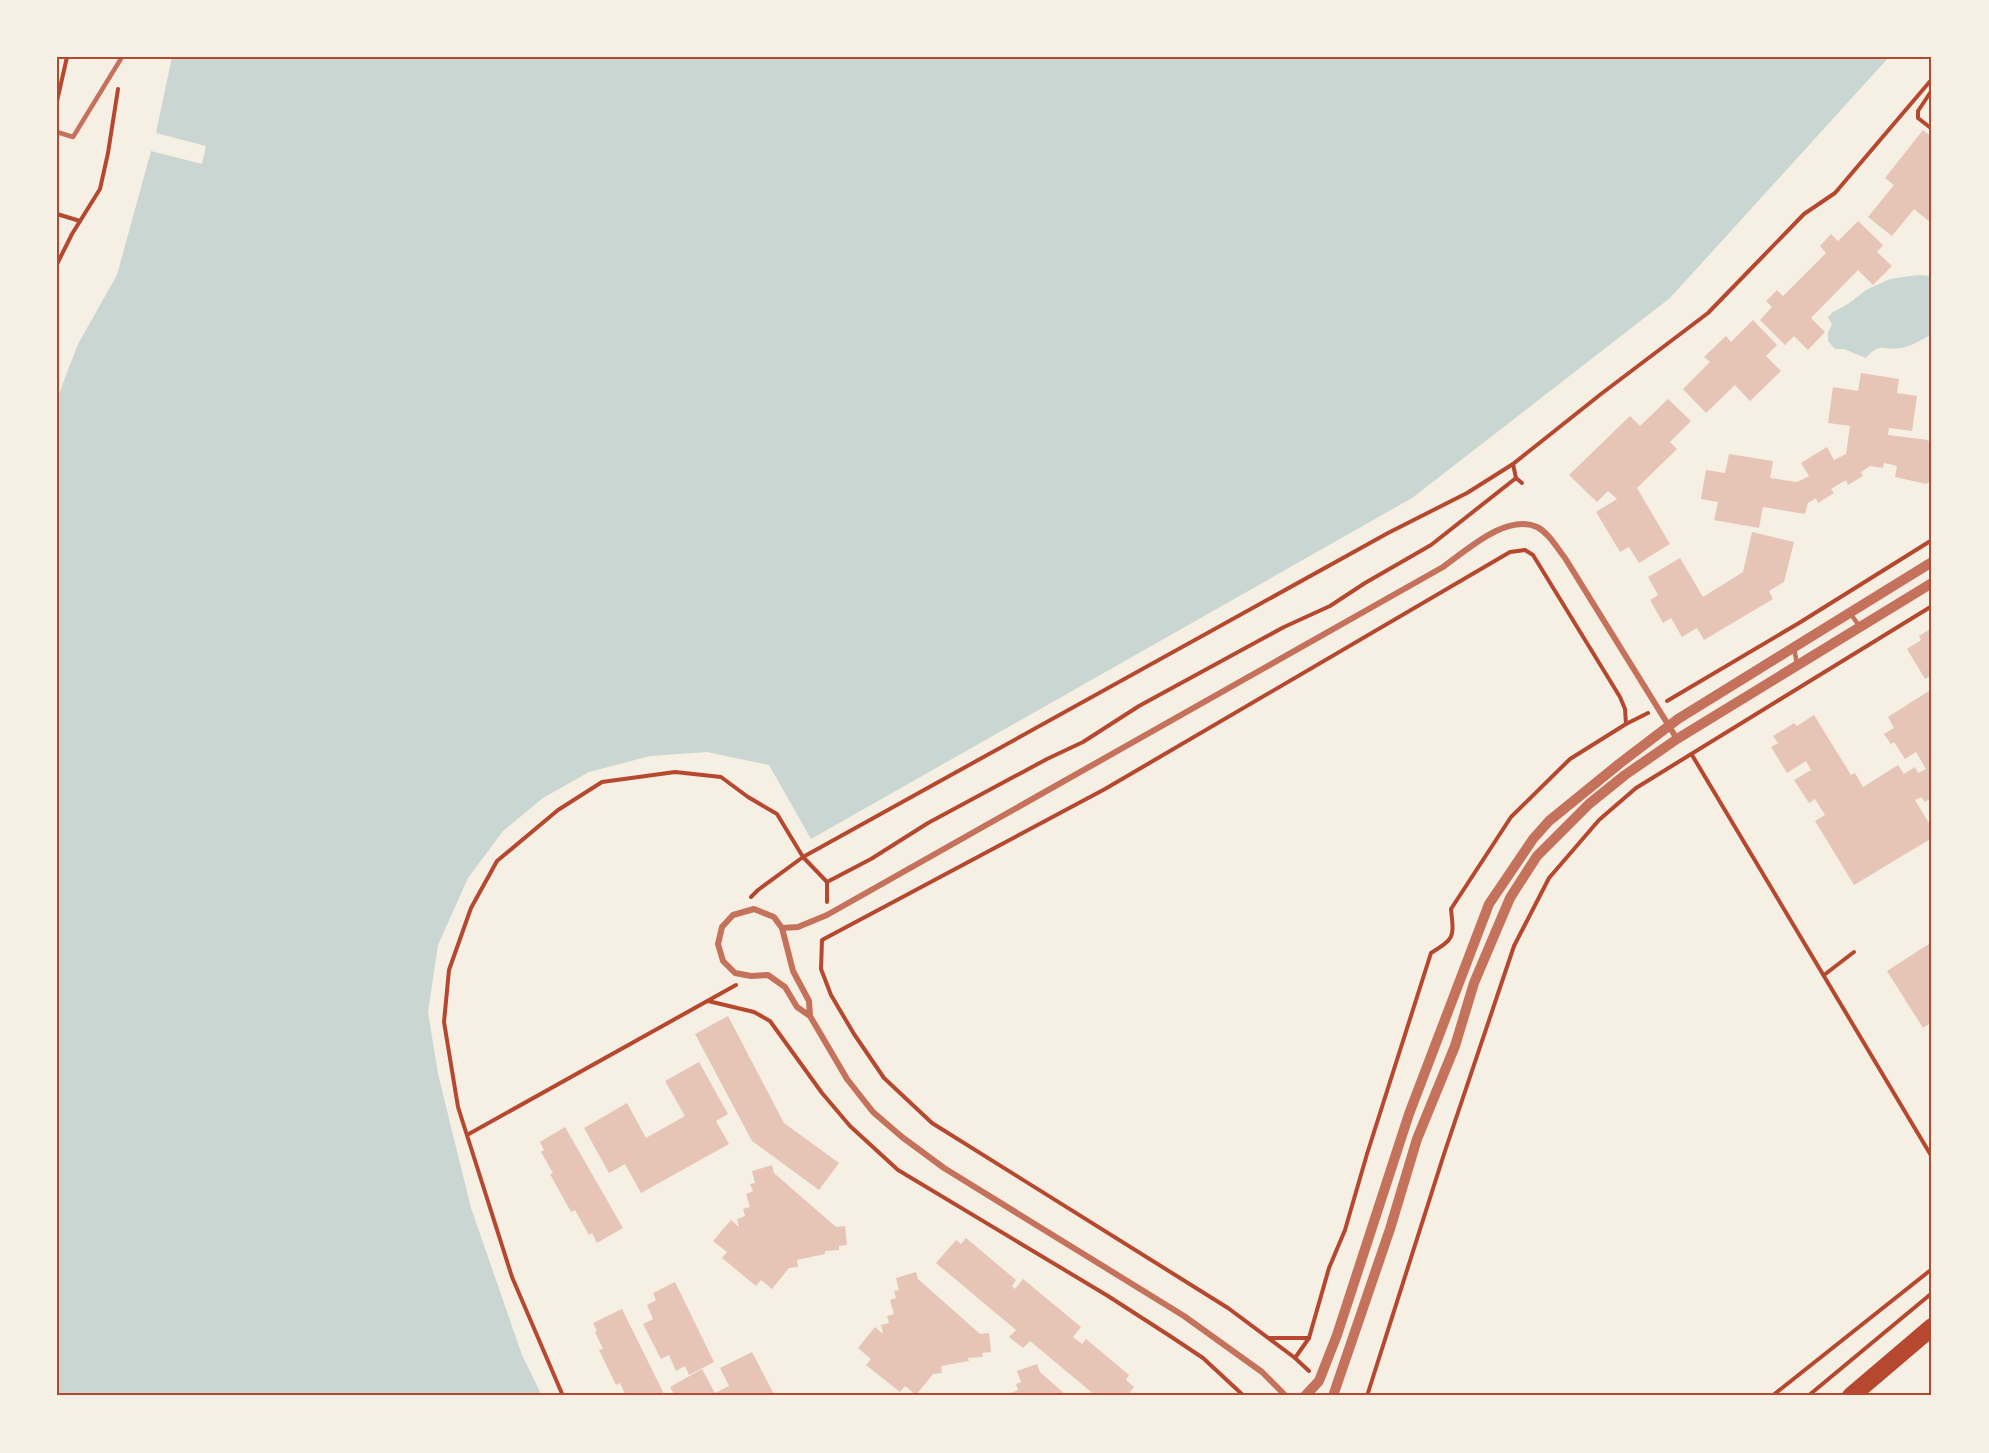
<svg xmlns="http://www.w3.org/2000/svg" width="1989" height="1453" font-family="Jost,sans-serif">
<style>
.water{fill:#c9d6d2}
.building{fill:#e6c5b7}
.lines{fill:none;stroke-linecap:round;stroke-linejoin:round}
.path{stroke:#b5482f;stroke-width:4}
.service{stroke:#c5725c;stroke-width:4.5}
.minor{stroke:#c5725c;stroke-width:6}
.tertiary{stroke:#c5725c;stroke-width:10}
.motorway{stroke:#b5482f;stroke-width:18}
.neatline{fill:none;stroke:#b5482f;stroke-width:2}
</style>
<rect width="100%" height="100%" fill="#f6efe4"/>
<!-- water -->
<g class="water">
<path d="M 172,57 L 1889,57 L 1670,298 L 1412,498 L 811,839 L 769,765 L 707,752 L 650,756 L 589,772 L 543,798 L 503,831 L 468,878 L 438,945 L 428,1012 L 438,1074 L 471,1208 L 522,1355 L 542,1396 L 57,1396 L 57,399 L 78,344 L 117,275 L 151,151 L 202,164 L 206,146 L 156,133 Z"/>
<path d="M 1918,275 L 1932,276 L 1932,334 C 1923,339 1912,346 1901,348 C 1884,351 1880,341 1866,358 L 1844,349 L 1835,349 L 1828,341 L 1828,333 L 1832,324 L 1828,317 L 1833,312 L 1848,304 L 1866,290 L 1890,279 Z"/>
</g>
<!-- building -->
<g class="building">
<path d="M 1923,130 L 1932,137 L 1932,219 L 1930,222 L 1914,209 L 1892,236 L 1868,217 L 1894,185 L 1885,178 Z"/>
<path d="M 1858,221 L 1883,245 L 1877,252 L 1892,266 L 1873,285 L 1858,270 L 1811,318 L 1825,332 L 1808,350 L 1794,336 L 1785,345 L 1760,320 L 1772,307 L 1766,301 L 1777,290 L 1783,296 L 1826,253 L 1820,246 L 1831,234 L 1838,241 Z"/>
<path d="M 1753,320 L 1777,345 L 1766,356 L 1781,371 L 1750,401 L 1735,385 L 1706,413 L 1683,389 L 1710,362 L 1704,357 L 1726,336 L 1731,342 Z"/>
<path d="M 1861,373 L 1899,379 L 1897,393 L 1917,396 L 1912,431 L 1889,428 L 1888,435 L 1928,440 L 1932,447 L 1932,480 L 1926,484 L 1895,477 L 1897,466 L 1884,463 L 1883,468 L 1870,466 L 1861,472 L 1863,476 L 1848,485 L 1846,480 L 1831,489 L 1834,493 L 1818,503 L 1816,498 L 1808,503 L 1805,514 L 1763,507 L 1759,528 L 1714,520 L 1718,502 L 1701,499 L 1706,470 L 1725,473 L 1729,454 L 1773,461 L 1770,478 L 1797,482 L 1809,476 L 1801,463 L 1827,447 L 1834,460 L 1846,454 L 1850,426 L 1828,423 L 1833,387 L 1858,391 Z"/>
<path d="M 1668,399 L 1691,421 L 1670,442 L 1677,449 L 1637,488 L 1670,544 L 1639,563 L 1629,547 L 1620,552 L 1596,512 L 1617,499 L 1608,491 L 1597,502 L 1569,475 L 1630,416 L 1640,426 Z"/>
<path d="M 1752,532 L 1794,542 L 1784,582 L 1769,591 L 1773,599 L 1704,640 L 1697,628 L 1682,637 L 1671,618 L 1663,623 L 1650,600 L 1658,595 L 1648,577 L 1680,558 L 1703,597 L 1743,572 Z"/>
<path d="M 1932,628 L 1932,675 L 1925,679 L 1907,649 L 1921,640 L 1919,636 Z"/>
<path d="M 1932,689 L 1932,797 L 1925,802 L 1921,797 L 1915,800 L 1932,828 L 1932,838 L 1854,885 L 1815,821 L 1825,815 L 1815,799 L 1809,803 L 1794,780 L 1811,770 L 1806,761 L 1787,773 L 1771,747 L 1778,743 L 1773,736 L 1794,723 L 1797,726 L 1814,715 L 1851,775 L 1855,773 L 1863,787 L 1898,765 L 1904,774 L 1915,767 L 1918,773 L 1926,769 L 1916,752 L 1905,759 L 1894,742 L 1891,744 L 1884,734 L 1894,728 L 1888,717 Z"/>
<path d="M 1932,942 L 1932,1022 L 1923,1028 L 1887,971 Z"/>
<path d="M 728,1016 L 784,1123 L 839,1163 L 819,1190 L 752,1141 L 695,1034 Z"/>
<path d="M 699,1062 L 728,1114 L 716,1121 L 729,1144 L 641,1193 L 625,1164 L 609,1173 L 584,1128 L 627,1103 L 646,1138 L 685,1116 L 665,1081 Z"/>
<path d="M 565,1127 L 623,1228 L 597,1243 L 592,1233 L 589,1235 L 575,1210 L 571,1212 L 550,1174 L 553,1173 L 541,1152 L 544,1150 L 540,1142 Z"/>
<path d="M 772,1165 L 774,1173 L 836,1227 L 845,1226 L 847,1245 L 839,1246 L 839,1250 L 825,1251 L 825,1254 L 797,1260 L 798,1267 L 789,1268 L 772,1289 L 761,1280 L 756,1286 L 722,1258 L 727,1252 L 713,1241 L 731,1220 L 739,1227 L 737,1219 L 745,1216 L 743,1209 L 750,1207 L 746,1194 L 753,1191 L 750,1184 L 755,1183 L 752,1171 Z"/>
<path d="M 966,1238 L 1016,1280 L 1012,1286 L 1015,1289 L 1023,1279 L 1081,1327 L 1073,1337 L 1082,1344 L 1086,1339 L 1129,1375 L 1126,1380 L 1134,1387 L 1127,1396 L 1096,1396 L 1030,1341 L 1023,1348 L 1009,1337 L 1016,1330 L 936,1263 L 956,1240 L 961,1244 Z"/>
<path d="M 916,1272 L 918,1279 L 980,1334 L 989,1333 L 991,1352 L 982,1353 L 983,1357 L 968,1358 L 969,1361 L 941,1366 L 942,1373 L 933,1374 L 916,1395 L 905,1386 L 900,1392 L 866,1365 L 871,1359 L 858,1348 L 875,1327 L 883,1334 L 881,1325 L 889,1323 L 887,1316 L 894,1314 L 890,1300 L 896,1298 L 894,1291 L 899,1290 L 896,1278 Z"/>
<path d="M 675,1282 L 714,1362 L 689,1375 L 685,1366 L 676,1371 L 669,1355 L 661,1359 L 643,1324 L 653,1319 L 647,1305 L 656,1300 L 653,1293 Z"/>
<path d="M 622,1309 L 665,1396 L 626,1396 L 620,1383 L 616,1385 L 599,1350 L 603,1349 L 595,1332 L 597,1331 L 593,1323 Z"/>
<path d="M 752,1352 L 775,1396 L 675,1396 L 670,1387 L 702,1369 L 715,1393 L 729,1386 L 720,1368 Z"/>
<path d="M 1037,1364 L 1040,1372 L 1067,1396 L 1012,1396 L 1011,1393 L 1018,1390 L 1016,1384 L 1021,1382 L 1017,1371 Z"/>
</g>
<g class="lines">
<!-- path -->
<g class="path">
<path d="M 1932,90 L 1918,111 L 1918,118 L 1932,129"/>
<path d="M 57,101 L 67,57"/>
<path d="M 57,214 L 80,221"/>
<path d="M 57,264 L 72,234 L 100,189 L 108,153 L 118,89"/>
<path d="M 1513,464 L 1516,478 L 1522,483"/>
<path d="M 1667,701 L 1799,623 L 1932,540"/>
<path d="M 1692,755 L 1932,1157"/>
<path d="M 827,882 L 827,902"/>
<path d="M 751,897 L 758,890 L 803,857 L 827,882 L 871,859 L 928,823 L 1047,759 L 1083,742 L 1139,706 L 1284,627 L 1330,606 L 1365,583 L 1431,545 L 1516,478"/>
<path d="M 1824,975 L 1854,952"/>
<path d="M 708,1001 L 754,1012 L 770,1021 L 822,1093 L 850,1126 L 898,1170 L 1108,1296 L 1170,1336 L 1203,1358 L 1244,1396"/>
<path d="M 467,1135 L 736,985"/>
<path d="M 1270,1338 L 1309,1338"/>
<path d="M 1295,1358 L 1309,1338 L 1329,1268 L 1345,1230 L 1367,1154 L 1431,953 C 1455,938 1454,938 1451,909 L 1511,817 L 1570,759 L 1626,724 L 1648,713"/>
<path d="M 1309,1371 L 1295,1358 L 1228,1308 L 932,1123 L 884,1078 L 854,1034 L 831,995 L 821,969 L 822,940 L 1105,789 L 1510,552 L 1525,550 L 1533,555 L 1620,697 L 1625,709 L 1626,724"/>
<path d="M 563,1396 L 512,1277 L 458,1107 L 444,1022 L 449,970 L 471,908 L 497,861 L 558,810 L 602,782 L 675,772 L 721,777 L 748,797 L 777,814 L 803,857 L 1388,533 L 1467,493 L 1513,464 L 1601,394 L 1708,313 L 1804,214 L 1835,193 L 1932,79"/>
<path d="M 1367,1396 L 1444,1154 L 1514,946 L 1549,878 L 1599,820 L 1636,788 L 1932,606"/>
<path d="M 1772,1396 L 1932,1269"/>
<path d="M 1808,1396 L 1932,1293"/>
</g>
<!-- service -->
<g class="service">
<path d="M 57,132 L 73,137 L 122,57"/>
<path d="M 1850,613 L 1860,627"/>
<path d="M 1794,647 L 1797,665"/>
</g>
<!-- minor -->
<g class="minor">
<path d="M 782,928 L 798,927 L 827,915 L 1443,567 C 1466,551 1506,513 1537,527 C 1549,533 1557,548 1565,558 L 1677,739"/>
<path d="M 810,1016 L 797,1007 L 785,987 L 768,975 L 751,976 L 735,973 L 723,961 L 718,944 L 722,927 L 733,915 L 754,909 L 774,917 L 782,928 L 793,971 L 809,1001 L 810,1016 L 847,1079 L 873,1112 L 902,1137 L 944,1168 L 1184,1316 L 1262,1372 L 1286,1396"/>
</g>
<!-- tertiary -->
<g class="tertiary">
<path d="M 1305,1396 L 1319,1381 L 1337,1335 L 1409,1114 L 1489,904 L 1533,839 L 1549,821 L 1619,764 L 1678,719 L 1932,562"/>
<path d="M 1333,1396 L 1390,1229 L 1417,1139 L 1455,1046 L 1474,983 L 1510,898 L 1537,856 L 1589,804 L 1625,775 L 1677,739 L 1932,583"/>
</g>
<!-- motorway -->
<path class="motorway" d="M 1851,1396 L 1932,1327"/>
</g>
<!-- border -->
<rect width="1989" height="1453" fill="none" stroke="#f6efe4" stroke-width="117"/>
<rect x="58" y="58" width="1872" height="1336" class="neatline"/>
</svg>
